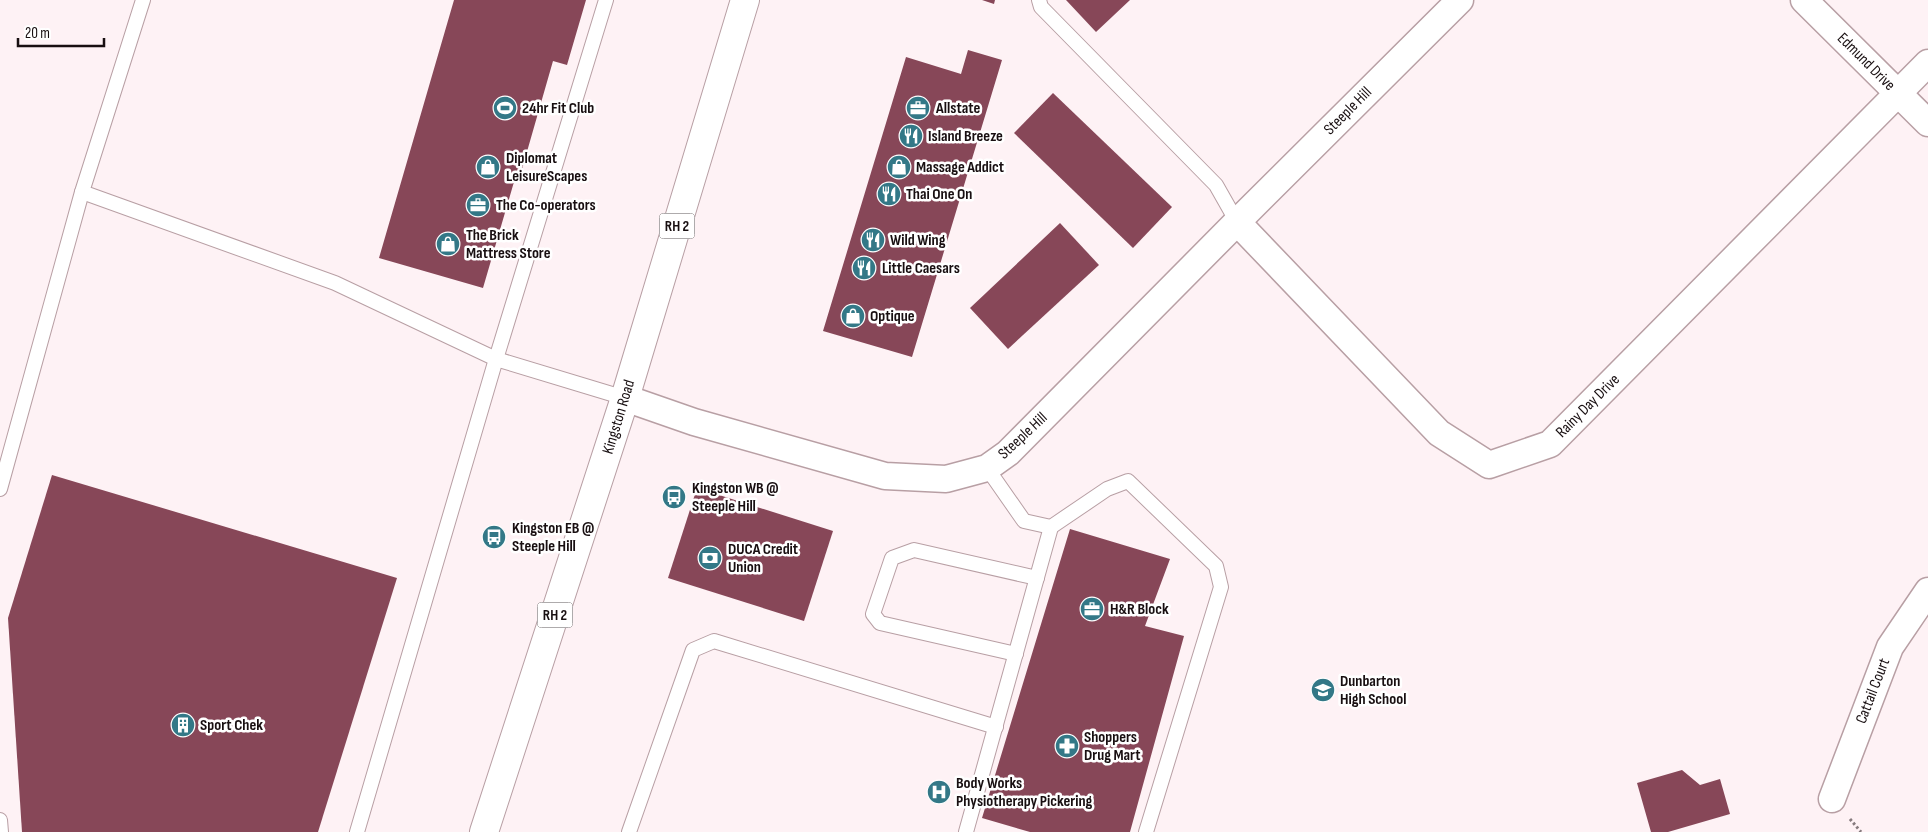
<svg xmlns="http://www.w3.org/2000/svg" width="1928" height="832" font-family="'Sofia Sans Condensed',sans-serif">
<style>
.building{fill:#874758}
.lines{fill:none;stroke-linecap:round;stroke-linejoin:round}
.lane-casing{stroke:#b89fa4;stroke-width:16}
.street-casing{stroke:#b89fa4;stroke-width:29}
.primary-casing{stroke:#b89fa4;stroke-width:30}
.path{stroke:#867b7e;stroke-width:3;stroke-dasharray:2.5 2.5;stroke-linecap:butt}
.lane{stroke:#fff;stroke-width:14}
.street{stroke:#fff;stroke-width:26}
.primary{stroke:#fff;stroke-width:28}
.labels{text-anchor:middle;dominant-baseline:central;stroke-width:5;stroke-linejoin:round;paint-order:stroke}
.shield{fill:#fff;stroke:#5d5758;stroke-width:1}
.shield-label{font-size:15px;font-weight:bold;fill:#180f11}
.street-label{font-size:16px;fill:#180f11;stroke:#fff}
.poi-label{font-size:16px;font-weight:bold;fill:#180f11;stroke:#fff;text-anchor:start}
</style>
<rect width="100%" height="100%" fill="#fef2f5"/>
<!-- building -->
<g class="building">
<path d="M 454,0 L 586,0 L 567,65 L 553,61 L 520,176 L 516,175 L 483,288 L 379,258 Z"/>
<path d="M 982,0 L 995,0 L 994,4 Z"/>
<path d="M 1066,0 L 1130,0 L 1096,32 Z"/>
<path d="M 968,50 L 1002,60 L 912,357 L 823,331 L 906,57 L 961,74 Z"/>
<path d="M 1053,93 L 1172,207 L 1133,248 L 1014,133 Z"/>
<path d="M 1060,223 L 1099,265 L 1008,349 L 970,308 Z"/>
<path d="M 52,475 L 397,578 L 318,832 L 22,832 L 8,618 Z"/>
<path d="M 697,488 L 833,531 L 804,621 L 668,578 Z"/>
<path d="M 1070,529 L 1170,559 L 1145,626 L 1184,636 L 1130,832 L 1030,832 L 982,818 Z"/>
<path d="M 1682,770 L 1700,785 L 1720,779 L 1730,814 L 1668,832 L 1651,832 L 1637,783 Z"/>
</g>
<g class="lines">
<!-- lane casing -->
<g class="lane-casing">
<g id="lane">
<path d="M 143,0 L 82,192 L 335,283 L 496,359 L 625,398"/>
<path d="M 1039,0 L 1041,7 L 1216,185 L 1237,222"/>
<path d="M 987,468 L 1024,521 L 1051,527 L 1107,489 L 1128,481 L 1216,566 L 1221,587 L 1146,832"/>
<path d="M 0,489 L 82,192"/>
<path d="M 1016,654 L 880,623 L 873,614 L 892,558 L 914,550 L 1037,578"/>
<path d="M 0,820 L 1,832"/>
<path d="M 357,832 L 496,359 L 606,0"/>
<path d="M 629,832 L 693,650 L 714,641 L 996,727"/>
<path d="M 966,832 L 1051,527"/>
</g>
</g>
<!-- street casing -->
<g class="street-casing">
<g id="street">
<path d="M 1804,0 L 1928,123"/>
<path d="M 1237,222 L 1439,433 L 1489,465 L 1550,444 L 1928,63"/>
<path d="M 625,398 L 694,422 L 885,476 L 946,479 L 987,468 L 1008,453 L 1237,222 L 1460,0"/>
<path d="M 1832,799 L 1890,647 L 1928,591"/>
</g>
</g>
<!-- primary casing -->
<g class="primary-casing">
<path id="primary" d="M 484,832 L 625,398 L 745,0"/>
</g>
<!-- path -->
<path class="path" d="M 1850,819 L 1861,832"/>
<!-- lane -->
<use href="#lane" class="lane"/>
<!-- street -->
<use href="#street" class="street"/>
<!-- primary -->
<use href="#primary" class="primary"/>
</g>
<!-- icons -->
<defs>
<g id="stadium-disc" transform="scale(1.25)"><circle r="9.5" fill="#337887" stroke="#fff"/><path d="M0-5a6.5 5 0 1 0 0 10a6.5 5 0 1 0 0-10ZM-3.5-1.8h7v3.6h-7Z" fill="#fff"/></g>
<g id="office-disc" transform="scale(1.25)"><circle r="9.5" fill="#337887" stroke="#fff"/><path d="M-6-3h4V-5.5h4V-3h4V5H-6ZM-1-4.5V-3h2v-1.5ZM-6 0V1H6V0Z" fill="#fff"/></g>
<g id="restaurant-disc" transform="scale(1.25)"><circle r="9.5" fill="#337887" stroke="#fff"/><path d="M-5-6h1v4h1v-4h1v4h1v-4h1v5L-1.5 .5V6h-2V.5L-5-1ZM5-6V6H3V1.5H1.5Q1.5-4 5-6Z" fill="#fff"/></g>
<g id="shop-disc" transform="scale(1.25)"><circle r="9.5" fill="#337887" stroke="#fff"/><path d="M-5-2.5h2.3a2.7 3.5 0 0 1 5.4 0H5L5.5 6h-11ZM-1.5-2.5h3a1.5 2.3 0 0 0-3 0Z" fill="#fff"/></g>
<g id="bus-disc" transform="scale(1.25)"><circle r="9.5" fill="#337887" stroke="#fff"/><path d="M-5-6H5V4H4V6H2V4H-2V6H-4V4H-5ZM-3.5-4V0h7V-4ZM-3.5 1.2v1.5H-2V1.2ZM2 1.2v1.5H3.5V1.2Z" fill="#fff"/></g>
<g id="bank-disc" transform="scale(1.25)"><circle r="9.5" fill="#337887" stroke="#fff"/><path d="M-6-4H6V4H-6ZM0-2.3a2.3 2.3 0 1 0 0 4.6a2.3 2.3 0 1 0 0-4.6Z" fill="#fff"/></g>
<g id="school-disc" transform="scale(1.25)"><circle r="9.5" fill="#337887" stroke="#fff"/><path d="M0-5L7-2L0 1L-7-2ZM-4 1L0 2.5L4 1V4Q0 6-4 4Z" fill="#fff"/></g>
<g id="building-disc" transform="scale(1.25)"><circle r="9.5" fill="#337887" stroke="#fff"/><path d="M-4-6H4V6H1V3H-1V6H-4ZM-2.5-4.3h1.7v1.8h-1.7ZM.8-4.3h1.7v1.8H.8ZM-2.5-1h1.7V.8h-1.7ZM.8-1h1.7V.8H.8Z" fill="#fff"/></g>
<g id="pharmacy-disc" transform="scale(1.25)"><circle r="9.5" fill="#337887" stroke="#fff"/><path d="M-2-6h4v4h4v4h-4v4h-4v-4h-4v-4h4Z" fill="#fff"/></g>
<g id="hospital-disc" transform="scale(1.25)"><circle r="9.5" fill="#337887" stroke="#fff"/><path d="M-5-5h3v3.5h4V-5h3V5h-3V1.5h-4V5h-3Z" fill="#fff"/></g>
</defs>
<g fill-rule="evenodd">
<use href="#stadium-disc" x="505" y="108"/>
<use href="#office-disc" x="918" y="108"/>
<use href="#restaurant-disc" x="911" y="136"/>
<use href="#shop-disc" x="488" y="167"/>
<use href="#shop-disc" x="899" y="167"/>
<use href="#restaurant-disc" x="889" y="194"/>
<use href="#office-disc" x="478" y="205"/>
<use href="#restaurant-disc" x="873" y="240"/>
<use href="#shop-disc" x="448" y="244"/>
<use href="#restaurant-disc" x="864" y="268"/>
<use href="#shop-disc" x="853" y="316"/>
<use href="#bus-disc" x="674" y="497"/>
<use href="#bus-disc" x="494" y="537"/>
<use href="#bank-disc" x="710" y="558"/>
<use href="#office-disc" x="1092" y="609"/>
<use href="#school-disc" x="1323" y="690"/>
<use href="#building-disc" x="183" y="725"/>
<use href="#pharmacy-disc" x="1067" y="746"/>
<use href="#hospital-disc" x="939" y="792"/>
</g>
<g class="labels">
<!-- shield labels -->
<g class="shield">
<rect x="659.5" y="213.5" width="35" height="25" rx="4"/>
<rect x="537.5" y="602.5" width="35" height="25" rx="4"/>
</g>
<g class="shield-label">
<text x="677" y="226">RH 2</text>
<text x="555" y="615">RH 2</text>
</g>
<!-- street labels -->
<g class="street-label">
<text transform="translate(1866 62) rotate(45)">Edmund Drive</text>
<text transform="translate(1348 111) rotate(-45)">Steeple Hill</text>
<text transform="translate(1588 406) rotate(-45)">Rainy Day Drive</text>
<text transform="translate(619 417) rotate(-73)">Kingston Road</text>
<text transform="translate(1023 436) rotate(-43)">Steeple Hill</text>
<text transform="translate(1873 691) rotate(-69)">Cattail Court</text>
</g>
<!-- poi labels -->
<g class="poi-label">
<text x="522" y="108">24hr Fit Club</text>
<text x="936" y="108">Allstate</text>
<text x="928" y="136">Island Breeze</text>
<text x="506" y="158">Diplomat<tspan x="506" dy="18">LeisureScapes</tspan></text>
<text x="916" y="167">Massage Addict</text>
<text x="906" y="194">Thai One On</text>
<text x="496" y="205">The Co-operators</text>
<text x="466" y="235">The Brick<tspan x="466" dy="18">Mattress Store</tspan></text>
<text x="890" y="240">Wild Wing</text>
<text x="882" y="268">Little Caesars</text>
<text x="870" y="316">Optique</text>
<text x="692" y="488">Kingston WB @<tspan x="692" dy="18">Steeple Hill</tspan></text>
<text x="512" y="528">Kingston EB @<tspan x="512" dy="18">Steeple Hill</tspan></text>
<text x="728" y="549">DUCA Credit<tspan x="728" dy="18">Union</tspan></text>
<text x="1110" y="609">H&amp;R Block</text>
<text x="1340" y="681">Dunbarton<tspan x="1340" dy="18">High School</tspan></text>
<text x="200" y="725">Sport Chek</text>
<text x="1084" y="737">Shoppers<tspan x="1084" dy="18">Drug Mart</tspan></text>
<text x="956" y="783">Body Works<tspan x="956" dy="18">Physiotherapy Pickering</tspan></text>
</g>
</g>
<!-- scale -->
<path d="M18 38v8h86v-8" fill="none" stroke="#180f11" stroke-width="2.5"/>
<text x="25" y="38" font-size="15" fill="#180f11" stroke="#ffffff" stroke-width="4" paint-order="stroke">20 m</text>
</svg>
